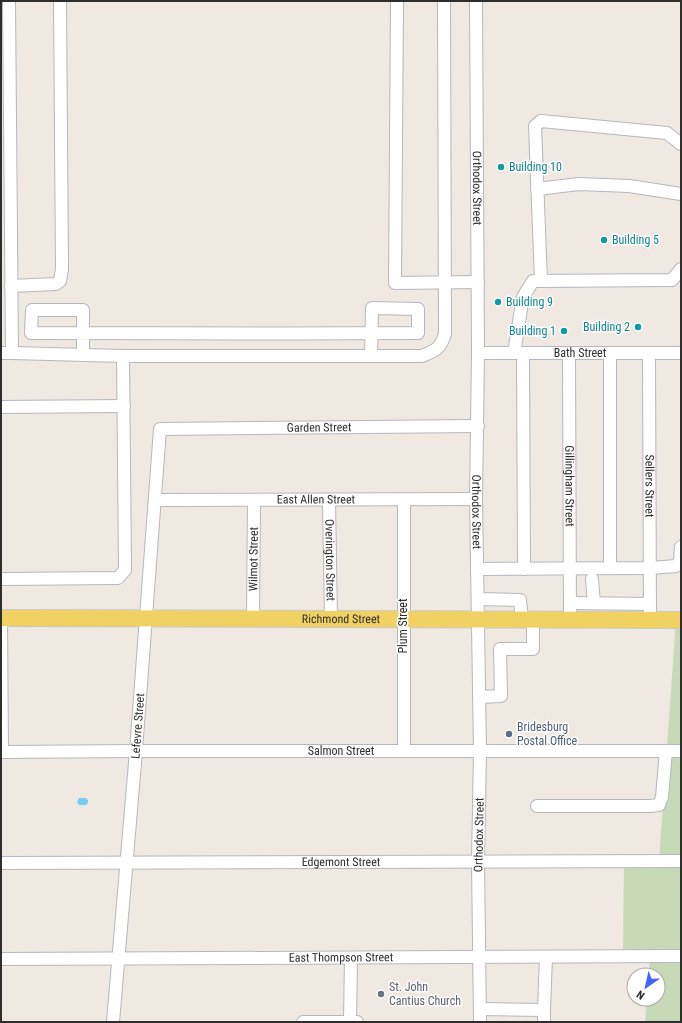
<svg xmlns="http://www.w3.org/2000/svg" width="682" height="1023" font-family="'Roboto Condensed',sans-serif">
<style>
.cemetery{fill:#c8d9b8}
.water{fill:#75cff0}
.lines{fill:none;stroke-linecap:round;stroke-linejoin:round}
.minor-casing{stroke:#b4b7c1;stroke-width:14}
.major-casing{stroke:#c9c9c9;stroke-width:18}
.minor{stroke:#fff;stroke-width:12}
.major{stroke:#f2d163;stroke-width:16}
.culture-dot{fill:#0f9aa8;stroke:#fff;stroke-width:1.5}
.service-dot{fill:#5c6f8a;stroke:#fff;stroke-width:1.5}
.worship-dot{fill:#6b7280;stroke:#fff;stroke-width:1.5}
.labels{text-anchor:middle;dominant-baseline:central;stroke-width:3;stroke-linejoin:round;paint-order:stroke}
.culture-label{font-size:12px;fill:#0d838f;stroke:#fff;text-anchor:start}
.street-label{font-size:12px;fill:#2e2e2e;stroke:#fff}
.service-label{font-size:12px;fill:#4e5e75;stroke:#fff;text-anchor:start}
.worship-label{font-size:12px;fill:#5b616d;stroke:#fff;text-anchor:start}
</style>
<rect width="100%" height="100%" fill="#efe9e1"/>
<!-- cemetery -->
<path class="cemetery" d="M 676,620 L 681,620 L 681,1022 L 645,1022 L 647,999 L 658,999 L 658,975 L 649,975 L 650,956 L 623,956 L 624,861 L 659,861 Z"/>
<!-- water -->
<path class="water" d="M 79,798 L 86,798 L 88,800 L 88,803 L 86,805 L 79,805 L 77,802 Z"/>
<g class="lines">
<!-- minor casing -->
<g class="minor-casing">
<g id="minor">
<path d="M 397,1 L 395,283 L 478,282"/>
<path id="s1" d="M 476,1 L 478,353 L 476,499 L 480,751 L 478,862 L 480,1022"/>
<path d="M 537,189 L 579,184 L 629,186 L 681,194"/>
<path d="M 541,281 L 535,126 L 541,121 L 667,133 L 681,144"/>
<path d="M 11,286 L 56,284 L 60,281 L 62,269 L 60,1"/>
<path d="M 1,353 L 12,353 L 9,1"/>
<path d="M 12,353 L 123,356 L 422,356 C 435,351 441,348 445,334 L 444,1"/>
<path id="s2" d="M 478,353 L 681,353"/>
<path d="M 514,353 L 523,297 L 533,281 L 672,280 L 681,269"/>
<path d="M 523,353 L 524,569"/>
<path id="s3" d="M 569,353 L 570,620"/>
<path d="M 610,353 L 610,568"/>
<path id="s4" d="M 649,353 L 650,620"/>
<path d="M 83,355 L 83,310 L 32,310 L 31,333 C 160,333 289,334 418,333 L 418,309 L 372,308 L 371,356"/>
<path d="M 1,407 L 124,406"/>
<path id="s5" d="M 156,500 L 476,499"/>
<path d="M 404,500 L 404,751"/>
<path id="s6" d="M 329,501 L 331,619"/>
<path d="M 477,569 L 650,568 L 676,566 L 680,561 L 681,547"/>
<path d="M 1,579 L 118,578 L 125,570 L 123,356"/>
<path d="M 592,579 L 594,603"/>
<path d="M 478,599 L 520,600 L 522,619"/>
<path d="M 570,603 L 650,604"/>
<path d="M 1,618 L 2,752"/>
<path id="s7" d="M 253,618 L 254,501"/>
<path d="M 479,697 L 501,696 L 500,649 L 533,649 L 533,619"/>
<path id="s8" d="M 1,752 L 136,751 L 681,751"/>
<path d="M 537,806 L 650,806 L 659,805 L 662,797 L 666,751"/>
<path id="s9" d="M 1,863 L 681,861"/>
<path id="s10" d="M 1,959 L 681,956"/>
<path d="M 480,1009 L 544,1010 L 544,1022"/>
<path d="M 544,1010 L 546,957"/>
<path d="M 350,1021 L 351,958"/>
<path id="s11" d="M 113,1022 L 136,751 L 160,429 L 478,426"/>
<path d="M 303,1022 L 357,1022"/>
</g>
</g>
<!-- major casing -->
<g class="major-casing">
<g id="major">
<path id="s12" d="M 1,618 L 681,620"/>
</g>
</g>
<!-- minor -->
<use href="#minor" class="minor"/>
<!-- major -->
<use href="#major" class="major"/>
</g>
<!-- markers -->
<g class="culture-dot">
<circle cx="501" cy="167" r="4"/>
<circle cx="604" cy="240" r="4"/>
<circle cx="498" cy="302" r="4"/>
<circle cx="638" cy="327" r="4"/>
<circle cx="564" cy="331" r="4"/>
</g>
<circle class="service-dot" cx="509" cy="734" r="4"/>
<circle class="worship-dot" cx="381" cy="994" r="4"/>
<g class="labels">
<!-- culture labels -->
<g class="culture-label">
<text x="509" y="167">Building 10</text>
<text x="612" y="240">Building 5</text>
<text x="506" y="302">Building 9</text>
<text x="630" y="327" text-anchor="end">Building 2</text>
<text x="556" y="331" text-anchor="end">Building 1</text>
</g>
<!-- street labels -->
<g class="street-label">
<text stroke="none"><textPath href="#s1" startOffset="187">Orthodox Street</textPath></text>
<text stroke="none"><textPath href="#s2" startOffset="102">Bath Street</textPath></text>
<text stroke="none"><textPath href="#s11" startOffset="754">Garden Street</textPath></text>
<text stroke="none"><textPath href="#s3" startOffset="133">Gillingham Street</textPath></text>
<text stroke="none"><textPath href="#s4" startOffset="133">Sellers Street</textPath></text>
<text stroke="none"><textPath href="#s5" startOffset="160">East Allen Street</textPath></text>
<text stroke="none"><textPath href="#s1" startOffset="511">Orthodox Street</textPath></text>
<text stroke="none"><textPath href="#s7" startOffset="59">Wilmot Street</textPath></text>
<text stroke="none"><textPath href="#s6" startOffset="59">Overington Street</textPath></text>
<text stroke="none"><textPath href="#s12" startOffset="340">Richmond Street</textPath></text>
<text transform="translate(403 626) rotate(-90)">Plum Street</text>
<text stroke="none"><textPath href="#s11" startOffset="297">Lefevre Street</textPath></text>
<text stroke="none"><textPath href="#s8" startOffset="340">Salmon Street</textPath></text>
<text transform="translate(479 835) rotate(-89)">Orthodox Street</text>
<text stroke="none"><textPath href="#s9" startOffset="340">Edgemont Street</textPath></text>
<text stroke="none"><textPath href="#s10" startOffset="340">East Thompson Street</textPath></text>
</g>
<!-- service labels -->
<g class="service-label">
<text x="517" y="727">Bridesburg<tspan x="517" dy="14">Postal Office</tspan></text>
</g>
<!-- worship labels -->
<g class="worship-label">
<text x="389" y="987">St. John<tspan x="389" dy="14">Cantius Church</tspan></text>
</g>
</g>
<!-- border -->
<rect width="682" height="1023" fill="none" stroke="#2e2e2e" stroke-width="4"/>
<!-- north arrow -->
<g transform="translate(646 987) rotate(214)"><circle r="19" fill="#ffffff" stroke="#ababab"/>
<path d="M0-3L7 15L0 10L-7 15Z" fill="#4264fb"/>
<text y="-6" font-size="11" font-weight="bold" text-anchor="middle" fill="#2e2e2e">N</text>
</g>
</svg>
